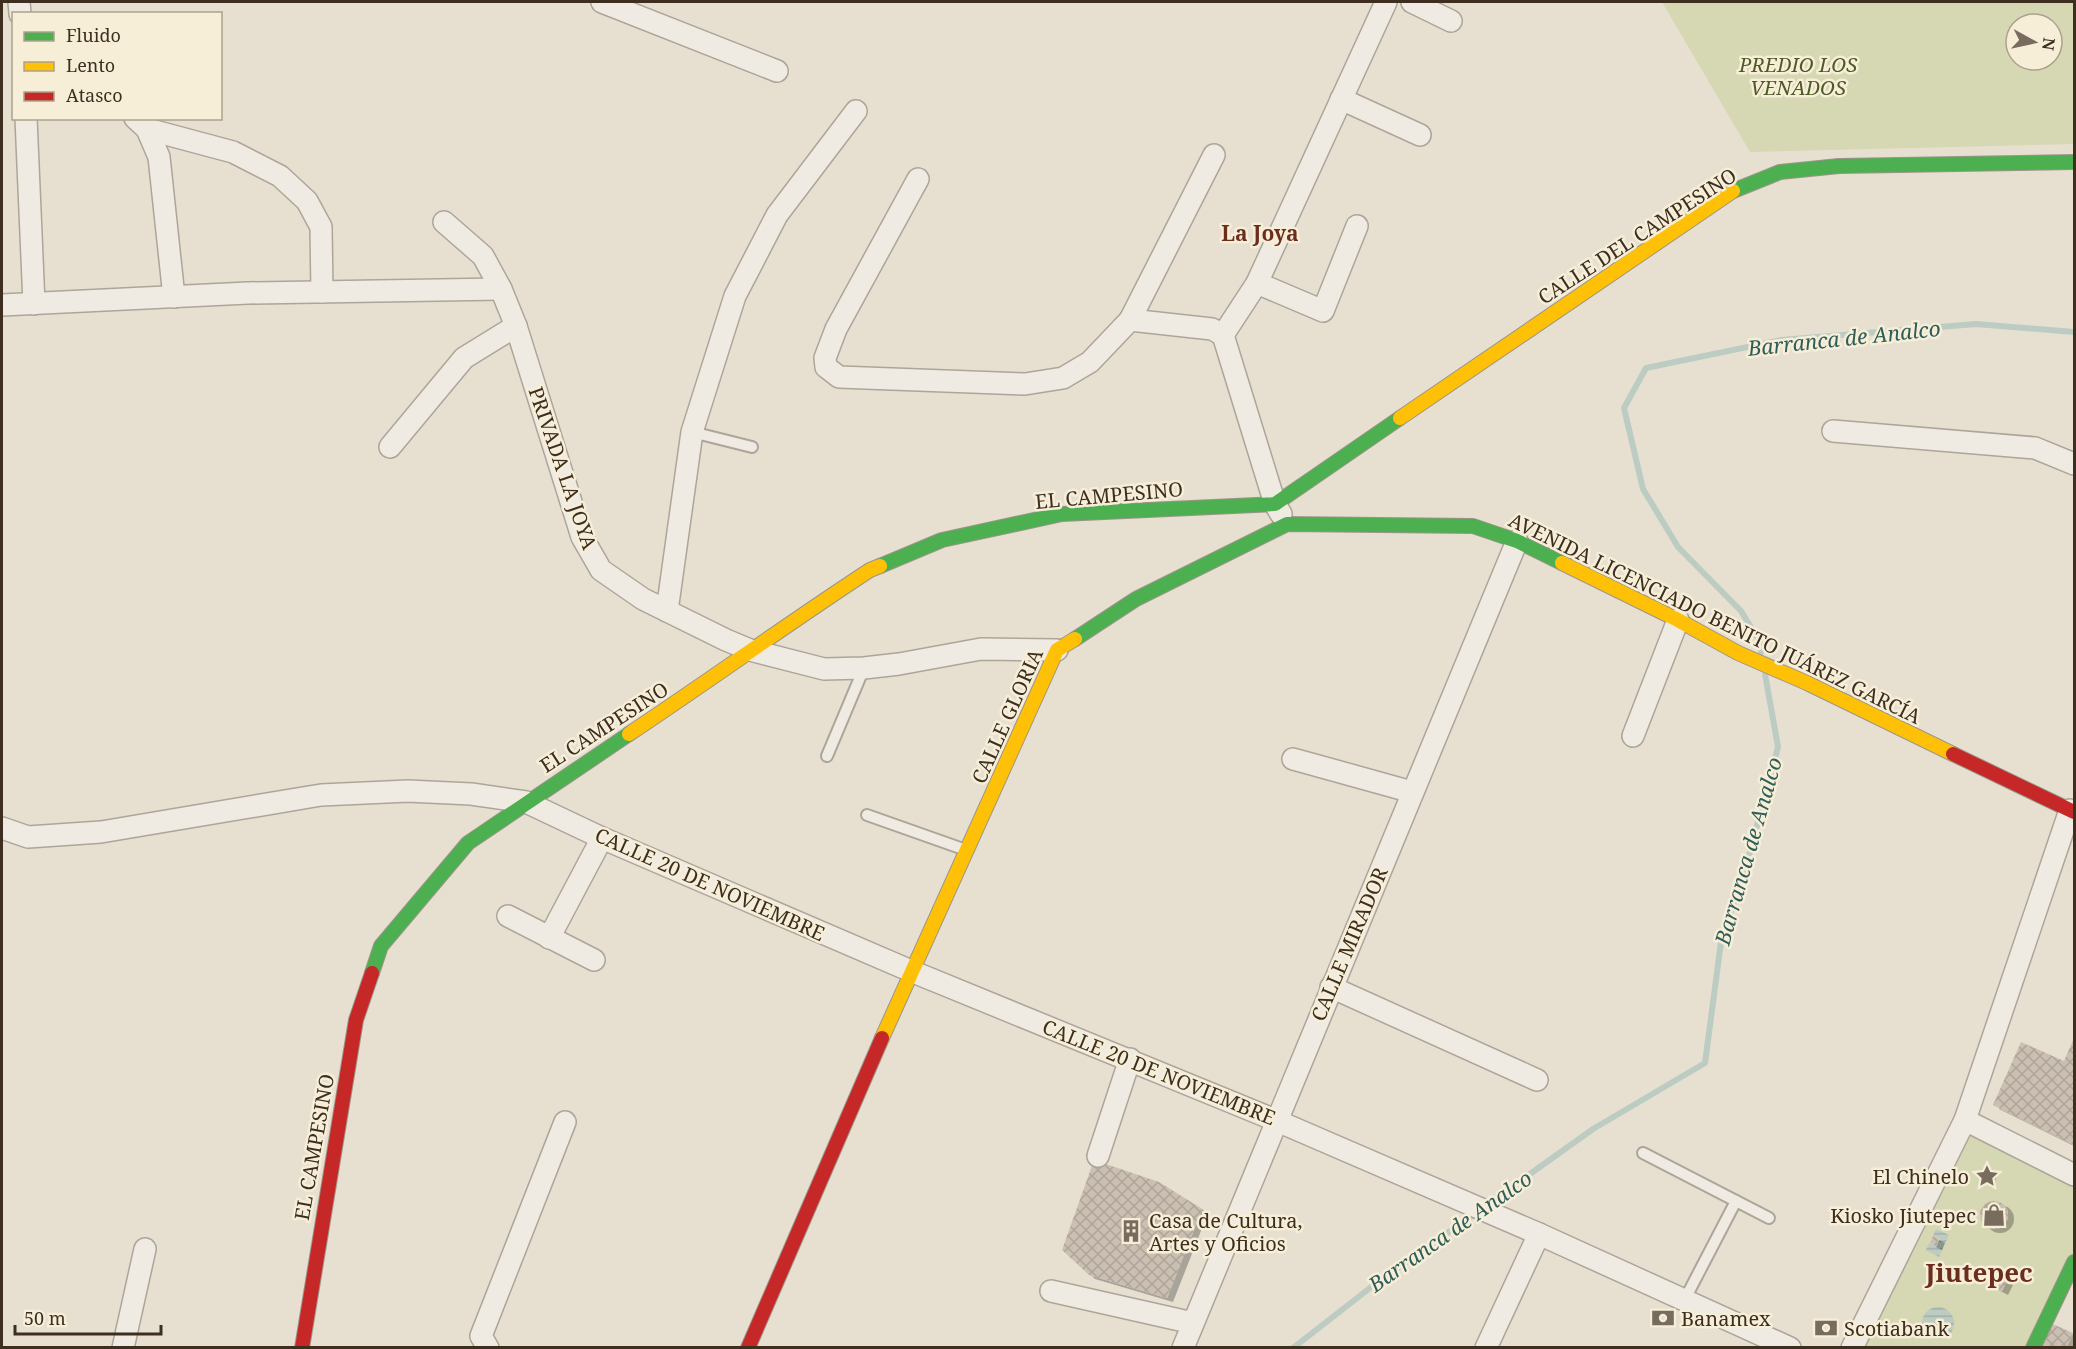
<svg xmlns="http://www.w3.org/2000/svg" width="2076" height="1349" font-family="'Noto Serif',serif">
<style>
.green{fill:#d6d7b3;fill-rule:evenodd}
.water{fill:url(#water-rules)}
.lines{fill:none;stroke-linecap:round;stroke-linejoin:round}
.stream{stroke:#bcccc2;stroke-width:6}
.building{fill:url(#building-cross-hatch);filter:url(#shadow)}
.lane-casing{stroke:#ada599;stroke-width:14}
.street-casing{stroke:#ada599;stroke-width:24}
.fast-casing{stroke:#9c958a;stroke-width:16}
.slow-casing{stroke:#9c958a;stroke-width:16}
.jam-casing{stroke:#9c958a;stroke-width:16}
.lane{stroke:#efebe3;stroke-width:10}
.street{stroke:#efebe3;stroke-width:21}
.fast{stroke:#4caf50;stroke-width:14}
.slow{stroke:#ffc107;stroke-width:14}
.jam{stroke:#c62828;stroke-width:14}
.labels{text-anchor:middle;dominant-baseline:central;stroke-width:5;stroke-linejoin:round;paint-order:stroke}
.park-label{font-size:20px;font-style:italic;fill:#4d5a26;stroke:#f7eed8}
.street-label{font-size:20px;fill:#3d2e20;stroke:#f7eed8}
.poi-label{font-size:20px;fill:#3d2e20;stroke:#f7eed8;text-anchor:start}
.neighbourhood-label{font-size:21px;font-weight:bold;fill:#6b2e1e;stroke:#f7eed8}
.water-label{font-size:21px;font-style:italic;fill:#2f5d5a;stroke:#f7eed8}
.district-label{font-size:26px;font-weight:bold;fill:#6b2e1e;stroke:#f7eed8}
</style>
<defs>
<pattern id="water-rules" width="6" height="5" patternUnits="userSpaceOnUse" patternTransform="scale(1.5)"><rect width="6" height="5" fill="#bcccc2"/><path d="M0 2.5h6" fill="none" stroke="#a2b0a6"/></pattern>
<pattern id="building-cross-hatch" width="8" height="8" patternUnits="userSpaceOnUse" patternTransform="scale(1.5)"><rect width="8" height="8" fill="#cbbfb2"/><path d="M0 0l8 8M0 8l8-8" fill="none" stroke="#afa499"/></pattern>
<filter id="shadow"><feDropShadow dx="6" dy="4" stdDeviation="0" flood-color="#0004"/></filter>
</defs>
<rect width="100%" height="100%" fill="#e7e0d1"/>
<!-- green -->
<g class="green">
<path d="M 1662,2 L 2074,2 L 2074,144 L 1750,152 ZM 2016,24 L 2052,24 L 2052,60 L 2016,60 Z"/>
<path d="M 1969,1128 L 2074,1178 L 2074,1255 L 2030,1347 L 1858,1348 Z"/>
</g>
<!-- water -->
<g class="water">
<path d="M 1936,1229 L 1949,1235 L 1939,1257 L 1926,1250 L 1929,1243 L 1936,1246 L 1940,1239 L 1933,1236 Z"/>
<circle cx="1938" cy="1323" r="16"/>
</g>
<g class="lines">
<!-- stream -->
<g class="stream">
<path d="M 1761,652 L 1760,642 L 1741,611 L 1678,547 L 1643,489 L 1624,408 L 1646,368 L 1781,340 L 1976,324 L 2074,332"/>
<path d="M 1485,1206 L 1593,1129 L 1705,1063 L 1721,942 L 1750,852 L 1778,747 L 1765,674"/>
<path d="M 1293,1348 L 1375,1284 L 1477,1212"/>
</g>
</g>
<!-- building -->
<g class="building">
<path d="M 2074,1038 L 2074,1145 L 1993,1105 L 2021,1042 L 2064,1061 Z"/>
<path d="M 1094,1160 L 1159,1182 L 1202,1209 L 1167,1298 L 1089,1275 L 1062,1250 Z"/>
<path d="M 1985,1172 L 1990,1174 L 1988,1180 L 1982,1178 Z"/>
<circle cx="1994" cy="1215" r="14"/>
<path d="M 1933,1236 L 1939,1239 L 1936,1246 L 1930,1243 Z"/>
<path d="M 1997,1273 L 2008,1279 L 2002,1291 L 1991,1285 Z"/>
<path d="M 2048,1322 L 2073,1333 L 2066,1348 L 2036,1348 Z"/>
</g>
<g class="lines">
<!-- lane casing -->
<g class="lane-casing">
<g id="lane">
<path d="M 692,432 L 752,447"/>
<path d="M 827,756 L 864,668"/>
<path d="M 867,815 L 966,850"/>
<path d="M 1643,1153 L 1769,1218"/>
<path d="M 1685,1299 L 1736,1201"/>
</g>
</g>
<!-- street casing -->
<g class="street-casing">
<g id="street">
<path d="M 19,2 L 20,14"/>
<path d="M 602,2 L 777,71"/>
<path d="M 1412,2 L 1451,21"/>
<path d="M 1341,99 L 1420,135"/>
<path d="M 26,118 L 34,304"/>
<path d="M 135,118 L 147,129 L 159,157 L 174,297"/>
<path d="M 147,129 L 233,152 L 280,176 L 307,201 L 321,227 L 322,292"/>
<path d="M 918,179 L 836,329 L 825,358 L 826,367 L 839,377 L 1025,384 L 1063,378 L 1090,362 L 1130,320 L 1212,329 L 1223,335"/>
<path d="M 444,222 L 483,256 L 501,289 L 516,326 L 582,537 L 601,570 L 643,599 L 726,640 L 750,650 L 824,669 L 864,668 L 899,664 L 981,649 L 1057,650"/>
<path d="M 1257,283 L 1323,311 L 1357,226"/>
<path d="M 2,305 L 248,293 L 501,289"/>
<path d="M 1130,320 L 1214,155"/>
<path d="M 1223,335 L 1257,283 L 1386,2"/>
<path d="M 1223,335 L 1275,504 L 1281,514"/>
<path d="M 1833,431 L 2035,448 L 2074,464"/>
<path d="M 390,447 L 464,358 L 516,326"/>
<path d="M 667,611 L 692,432 L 735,296 L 777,215 L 856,111"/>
<path d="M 1633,736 L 1678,620"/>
<path d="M 1293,759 L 1412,792"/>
<path d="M 2,828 L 28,837 L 101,832 L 321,795 L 408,791 L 471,794 L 526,802 L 602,838 L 911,971 L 1275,1120 L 1539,1234 L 1790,1348"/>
<path d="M 508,916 L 594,960"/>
<path d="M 549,938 L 602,838"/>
<path d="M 1331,987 L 1537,1080"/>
<path d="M 1965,1120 L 2074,1175"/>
<path d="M 1098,1156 L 1130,1059"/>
<path d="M 1051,1291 L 1193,1323"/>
<path d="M 123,1348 L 145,1249"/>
<path d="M 488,1348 L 481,1336 L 565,1122"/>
<path d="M 1183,1348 L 1517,541"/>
<path d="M 1486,1348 L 1539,1234"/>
<path d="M 1852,1348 L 1965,1120 L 2070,810"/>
</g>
</g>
<!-- fast casing -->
<g class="fast-casing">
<g id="fast">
<path d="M 1733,191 L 1780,172 L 1839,166 L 2074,162"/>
<path d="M 880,566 L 942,540 L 1062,514 L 1275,504 L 1400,418"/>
<path d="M 1075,639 L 1136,599 L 1287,524 L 1473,526 L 1517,541 L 1562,563"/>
<path d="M 372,973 L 381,946 L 468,843 L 629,734"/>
<path d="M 2033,1348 L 2074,1262"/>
</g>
</g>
<!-- slow casing -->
<g class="slow-casing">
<g id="slow">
<path d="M 1400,418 L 1733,191"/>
<path d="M 1562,563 L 1678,620 L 1738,653 L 1807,683 L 1953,754"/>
<path d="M 629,734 C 710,680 789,623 870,570 L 880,566"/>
<path d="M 882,1038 L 1057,650 L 1075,639"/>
</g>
</g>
<!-- jam casing -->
<g class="jam-casing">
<g id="jam">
<path d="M 1953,754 L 2074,812"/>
<path d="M 302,1348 L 356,1020 L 372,973"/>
<path d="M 748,1348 L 882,1038"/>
</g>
</g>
<!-- lane -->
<use href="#lane" class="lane"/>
<!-- street -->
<use href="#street" class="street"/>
<!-- fast -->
<use href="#fast" class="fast"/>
<!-- slow -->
<use href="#slow" class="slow"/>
<!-- jam -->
<use href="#jam" class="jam"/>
</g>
<!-- icons -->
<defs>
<g id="sight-bare" transform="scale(1.8)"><path d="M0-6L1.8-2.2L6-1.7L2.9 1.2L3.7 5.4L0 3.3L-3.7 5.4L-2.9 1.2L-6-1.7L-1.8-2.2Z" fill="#786c5e" stroke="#f7eed8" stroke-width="2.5" paint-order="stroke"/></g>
<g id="shop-bare" transform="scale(1.8)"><path d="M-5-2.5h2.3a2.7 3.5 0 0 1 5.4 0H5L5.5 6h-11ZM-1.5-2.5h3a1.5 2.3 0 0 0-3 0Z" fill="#786c5e" stroke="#f7eed8" stroke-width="2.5" paint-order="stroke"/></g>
<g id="building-bare" transform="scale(1.8)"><path d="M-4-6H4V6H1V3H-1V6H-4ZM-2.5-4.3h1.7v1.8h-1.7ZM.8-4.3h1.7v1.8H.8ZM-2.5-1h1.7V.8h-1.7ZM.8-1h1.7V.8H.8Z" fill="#786c5e" stroke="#f7eed8" stroke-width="2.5" paint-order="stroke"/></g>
<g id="bank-bare" transform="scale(1.8)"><path d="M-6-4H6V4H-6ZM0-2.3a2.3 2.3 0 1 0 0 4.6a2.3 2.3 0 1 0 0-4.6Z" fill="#786c5e" stroke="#f7eed8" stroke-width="2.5" paint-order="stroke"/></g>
</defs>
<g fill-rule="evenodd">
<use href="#sight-bare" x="1987" y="1176"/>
<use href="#shop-bare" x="1994" y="1215"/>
<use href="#building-bare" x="1131" y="1231"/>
<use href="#bank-bare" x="1663" y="1318"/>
<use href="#bank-bare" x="1826" y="1328"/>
</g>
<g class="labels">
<!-- park labels -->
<g class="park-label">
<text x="1798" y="64">PREDIO LOS<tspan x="1798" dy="23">VENADOS</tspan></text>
</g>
<!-- street labels -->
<g class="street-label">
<text transform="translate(1637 236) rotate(-33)">CALLE DEL CAMPESINO</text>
<text transform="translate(563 468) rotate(71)">PRIVADA LA JOYA</text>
<text transform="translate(1109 495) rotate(-5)">EL CAMPESINO</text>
<text transform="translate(1715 618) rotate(26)">AVENIDA LICENCIADO BENITO JUÁREZ GARCÍA</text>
<text transform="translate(1007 716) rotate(-66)">CALLE GLORIA</text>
<text transform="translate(604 727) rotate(-33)">EL CAMPESINO</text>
<text transform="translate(710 884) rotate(24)">CALLE 20 DE NOVIEMBRE</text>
<text transform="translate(1349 944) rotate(-67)">CALLE MIRADOR</text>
<text transform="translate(1159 1072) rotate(22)">CALLE 20 DE NOVIEMBRE</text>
<text transform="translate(314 1147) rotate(-80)">EL CAMPESINO</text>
</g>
<!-- poi labels -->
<g class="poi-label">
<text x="1969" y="1176" text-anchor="end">El Chinelo</text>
<text x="1976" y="1215" text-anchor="end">Kiosko Jiutepec</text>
<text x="1149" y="1220">Casa de Cultura,<tspan x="1149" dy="23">Artes y Oficios</tspan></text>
<text x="1681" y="1318">Banamex</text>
<text x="1844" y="1328">Scotiabank</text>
</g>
<!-- neighbourhood labels -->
<g class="neighbourhood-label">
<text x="1260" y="233">La Joya</text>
</g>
<!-- water labels -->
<g class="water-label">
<text transform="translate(1844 338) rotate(-6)">Barranca de Analco</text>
<text transform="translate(1748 851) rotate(-74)">Barranca de Analco</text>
<text transform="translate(1450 1231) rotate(-35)">Barranca de Analco</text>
</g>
<!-- district labels -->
<g class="district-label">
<text x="1979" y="1272">Jiutepec</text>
</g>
</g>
<!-- border -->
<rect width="2076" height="1349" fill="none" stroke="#3d2e20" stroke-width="6"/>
<!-- legend -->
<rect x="12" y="12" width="210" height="108" fill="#f7eed8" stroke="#ada18e" stroke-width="1.5"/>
<rect x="24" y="32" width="30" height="9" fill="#4caf50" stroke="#ada18e" stroke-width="1.5"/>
<text x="66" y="42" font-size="18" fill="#3d2e20">Fluido</text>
<rect x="24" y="62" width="30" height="9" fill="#ffc107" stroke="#ada18e" stroke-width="1.5"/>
<text x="66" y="72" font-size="18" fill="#3d2e20">Lento</text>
<rect x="24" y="92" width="30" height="9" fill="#c62828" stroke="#ada18e" stroke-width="1.5"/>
<text x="66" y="102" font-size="18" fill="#3d2e20">Atasco</text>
<!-- north arrow -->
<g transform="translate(2034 42) rotate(98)"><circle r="28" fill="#f7eed8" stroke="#ada18e" stroke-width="1.5"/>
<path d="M0-4.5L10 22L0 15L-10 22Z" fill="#786c5e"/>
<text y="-9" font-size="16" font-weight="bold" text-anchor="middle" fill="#3d2e20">N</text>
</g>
<!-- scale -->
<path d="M15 1325v9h146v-9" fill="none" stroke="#3d2e20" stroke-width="3"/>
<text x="24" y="1325" font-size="18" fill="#3d2e20" stroke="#f7eed8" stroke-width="4.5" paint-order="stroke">50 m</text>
</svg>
